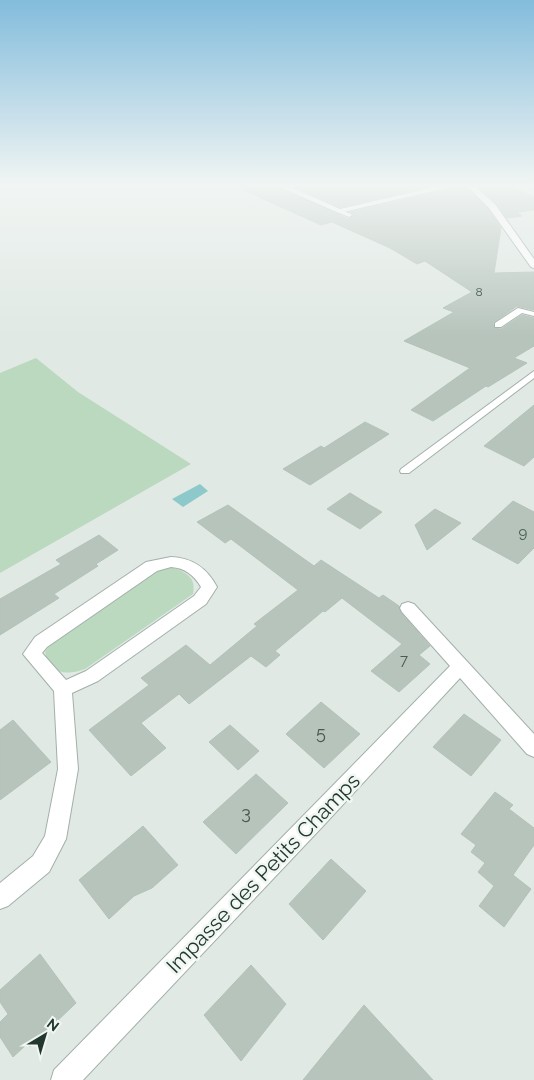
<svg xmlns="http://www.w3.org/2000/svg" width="534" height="1080" font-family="Raleway,sans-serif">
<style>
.green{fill:#bbd9be}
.water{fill:#8dc9ca}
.building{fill:#b6c4bc;stroke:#b3c2ba}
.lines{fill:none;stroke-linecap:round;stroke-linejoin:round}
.lane-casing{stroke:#a3b0aa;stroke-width:2}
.street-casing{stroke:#a3b0aa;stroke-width:2}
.lane{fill:#fff;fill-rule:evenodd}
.street{fill:#fff;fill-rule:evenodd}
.labels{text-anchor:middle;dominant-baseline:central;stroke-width:5;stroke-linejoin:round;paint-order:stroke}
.far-number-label{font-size:12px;fill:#475b52}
.number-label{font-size:15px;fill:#475b52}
.near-number-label{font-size:18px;fill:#475b52}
.near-street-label{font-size:21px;fill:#22382f;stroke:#f0f6f2}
</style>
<rect width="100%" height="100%" fill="#e0e9e4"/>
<!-- green -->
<g class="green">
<path d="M 36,358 L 78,392 L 191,464 L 0,573 L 0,373 Z"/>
<path d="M 172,567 C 187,573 196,577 193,594 L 85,669 C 65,676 50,674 45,652 L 52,642 L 147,577 L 160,569 Z"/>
</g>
<!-- water -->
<path class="water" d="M 200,484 L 208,491 L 183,507 L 172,499 Z"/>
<!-- building -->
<g class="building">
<path d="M 232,185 L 273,185 L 348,219 L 354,215 L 351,212 L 451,189 L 451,185 L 464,185 L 488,209 L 501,228 L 494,273 L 534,272 L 534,310 L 517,306 L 493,323 L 494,328 L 501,329 L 522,315 L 534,318 L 534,346 L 514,358 L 527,363 L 488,387 L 486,386 L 433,421 L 411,410 L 470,368 L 404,341 L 454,312 L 443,308 L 472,292 L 425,261 L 417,264 L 390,248 L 332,222 L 321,225 Z"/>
<path d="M 303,185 L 436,185 L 340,207 L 298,188 Z"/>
<path d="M 476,185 L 509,185 L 534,197 L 534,210 L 517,212 L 522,216 L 507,218 L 496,203 Z"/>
<path d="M 534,405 L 534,457 L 524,466 L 484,446 Z"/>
<path d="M 365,422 L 389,434 L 310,485 L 283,469 L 321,446 L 324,448 Z"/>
<path d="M 350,493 L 368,504 L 382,512 L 360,529 L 327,509 Z"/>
<path d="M 513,501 L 534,512 L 534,548 L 518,564 L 472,539 Z"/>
<path d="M 228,505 L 314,566 L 321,560 L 379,598 L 383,595 L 399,606 L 401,613 L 430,646 L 419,655 L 430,664 L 399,692 L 371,671 L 402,644 L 342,598 L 325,612 L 323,611 L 275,651 L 280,655 L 266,667 L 251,656 L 189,704 L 179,694 L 141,723 L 166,748 L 131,776 L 89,730 L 149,685 L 141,678 L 186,645 L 210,665 L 257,626 L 254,624 L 298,590 L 231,539 L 225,543 L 197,522 Z"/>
<path d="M 435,509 L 461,523 L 427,550 L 415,525 Z"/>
<path d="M 99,535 L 118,550 L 96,564 L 98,566 L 54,594 L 59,598 L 0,635 L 0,599 L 61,564 L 56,560 Z"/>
<path d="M 321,702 L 360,734 L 324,768 L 286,734 Z"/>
<path d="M 464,714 L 501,740 L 471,776 L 433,747 Z"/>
<path d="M 13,720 L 51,762 L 0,800 L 0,730 Z"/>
<path d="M 230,725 L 259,751 L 238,770 L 209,742 Z"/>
<path d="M 256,774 L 288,803 L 236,854 L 203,822 Z"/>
<path d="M 495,792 L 513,805 L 509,809 L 534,828 L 534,845 L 513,875 L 531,889 L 504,927 L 479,906 L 494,886 L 478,872 L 485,863 L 471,852 L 476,845 L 461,834 Z"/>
<path d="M 143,826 L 178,865 L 152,888 L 134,896 L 109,919 L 79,880 Z"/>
<path d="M 331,859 L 366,891 L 323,940 L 289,904 Z"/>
<path d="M 40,954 L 76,1003 L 30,1047 L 27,1044 L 13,1057 L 0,1037 L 0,1022 L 8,1014 L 0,1002 L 0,990 Z"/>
<path d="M 251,965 L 286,1004 L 241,1061 L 204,1015 Z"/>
<path d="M 364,1005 L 433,1080 L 303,1080 Z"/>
</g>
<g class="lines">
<!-- lane casing -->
<g class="lane-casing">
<g id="lane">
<path d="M 275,185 L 281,185 L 289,188 L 286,190 Z"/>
<path d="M 339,209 L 351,214 L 352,215 L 349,217 L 337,212 Z"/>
<path d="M 518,308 L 534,312 L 534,316 L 522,313 L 501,327 L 495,327 L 495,323 Z"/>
<path d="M 534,371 L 534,378 L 409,473 L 401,473 L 400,471 L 401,469 Z"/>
</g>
</g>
<!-- street casing -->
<g class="street-casing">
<g id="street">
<path d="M 291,185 L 301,185 L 293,188 L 340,209 L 443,185 L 449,185 L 451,187 L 339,213 L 282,188 Z"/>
<path d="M 466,185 L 473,185 L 495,204 L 534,259 L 534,268 L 531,267 L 489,208 Z"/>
<path d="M 171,557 C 193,558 207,568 217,587 L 206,604 L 98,681 L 72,693 L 78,769 L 66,839 L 49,872 L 8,906 L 0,909 L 0,883 L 33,856 L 45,836 L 58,769 L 54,691 L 23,654 L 35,637 L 146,562 ZM 171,567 C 185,568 194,575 201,587 L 194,596 L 86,671 L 66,680 L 42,653 L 47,647 L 157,571 Z"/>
<path d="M 408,602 L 414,604 L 534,734 L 534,757 L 527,754 L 460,678 L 324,825 L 83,1080 L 51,1080 L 54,1070 L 450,666 L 402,612 L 400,608 L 402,604 Z"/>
</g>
</g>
<!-- lane -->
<use href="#lane" class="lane"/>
<!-- street -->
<use href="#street" class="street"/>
</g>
<!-- sky -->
<linearGradient id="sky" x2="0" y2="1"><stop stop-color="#83bcdc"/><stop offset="0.55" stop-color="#f1f5f3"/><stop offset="1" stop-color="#f1f5f3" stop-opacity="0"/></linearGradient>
<rect width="534" height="336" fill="url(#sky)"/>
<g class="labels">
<!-- far-number labels -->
<g class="far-number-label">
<text x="479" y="292">8</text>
</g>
<!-- number labels -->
<g class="number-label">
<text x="523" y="533">9</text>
<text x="404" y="660">7</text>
</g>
<!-- near-number labels -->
<g class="near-number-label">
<text x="321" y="732">5</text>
<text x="246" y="812">3</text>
</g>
<!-- near-street labels -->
<g class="near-street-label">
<text transform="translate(263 873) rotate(-46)">Impasse des Petits Champs</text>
</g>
</g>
<!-- north arrow -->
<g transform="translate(45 1035) rotate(38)" stroke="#f0f6f2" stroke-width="4" paint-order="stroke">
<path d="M0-4L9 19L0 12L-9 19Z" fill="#22382f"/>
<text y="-8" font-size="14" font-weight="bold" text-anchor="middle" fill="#22382f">N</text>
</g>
</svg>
